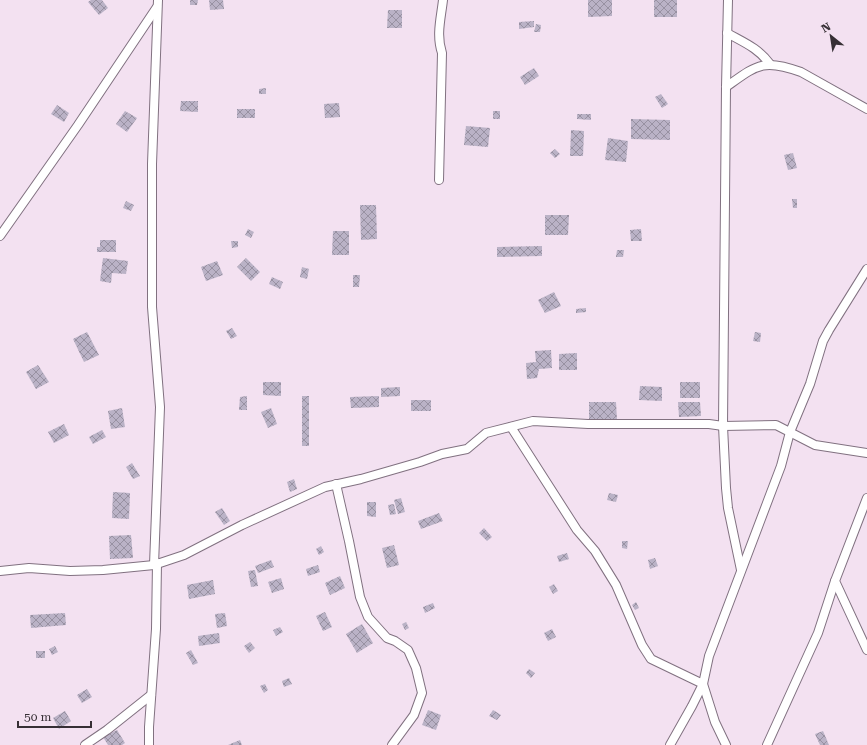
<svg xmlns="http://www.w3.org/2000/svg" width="867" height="745" font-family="'Roboto Serif',serif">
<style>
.building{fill:url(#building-cross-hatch)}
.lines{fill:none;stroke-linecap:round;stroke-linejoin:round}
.street-casing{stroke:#817180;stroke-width:10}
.street{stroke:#fff;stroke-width:8}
</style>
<defs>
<pattern id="building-cross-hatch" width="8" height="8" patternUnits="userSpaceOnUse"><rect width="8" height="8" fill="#bab2c6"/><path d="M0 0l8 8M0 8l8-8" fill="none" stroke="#9891a2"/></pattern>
</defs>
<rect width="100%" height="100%" fill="#f3e1f1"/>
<!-- building -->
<g class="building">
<path d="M 91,0 L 102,0 L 108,8 L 99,15 L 88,2 Z"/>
<path d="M 190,0 L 198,0 L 197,5 L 190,5 Z"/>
<path d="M 209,0 L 223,0 L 224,9 L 210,10 Z"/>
<path d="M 588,0 L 612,0 L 612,16 L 588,17 Z"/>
<rect x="654" y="0" width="23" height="17"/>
<path d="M 388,10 L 402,10 L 402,28 L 387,28 Z"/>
<path d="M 534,21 L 534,27 L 519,29 L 519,22 Z"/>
<path d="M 536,24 L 541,25 L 540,32 L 534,32 Z"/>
<path d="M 534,68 L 539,76 L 525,85 L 520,77 Z"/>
<path d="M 266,88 L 266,94 L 259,94 L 259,89 Z"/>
<path d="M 661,94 L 668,104 L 662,108 L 655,97 Z"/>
<path d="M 181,101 L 198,101 L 198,112 L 180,111 Z"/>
<path d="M 339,103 L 340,117 L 325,118 L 324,104 Z"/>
<path d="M 57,105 L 69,113 L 64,122 L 51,114 Z"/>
<rect x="237" y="109" width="18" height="9"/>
<path d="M 125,111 L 137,118 L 127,132 L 116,124 Z"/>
<rect x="493" y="111" width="7" height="8"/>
<path d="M 577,114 L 591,114 L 591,120 L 577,119 Z"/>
<path d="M 631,119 L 670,120 L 670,140 L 631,139 Z"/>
<path d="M 466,126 L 490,128 L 488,147 L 464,145 Z"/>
<path d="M 571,130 L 584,131 L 583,156 L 570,156 Z"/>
<path d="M 608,138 L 628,141 L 626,162 L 605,160 Z"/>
<path d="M 555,149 L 560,154 L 555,158 L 550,153 Z"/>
<path d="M 793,153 L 797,168 L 788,170 L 784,155 Z"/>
<path d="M 792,199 L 797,199 L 797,208 L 793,208 Z"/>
<path d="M 126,201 L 134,205 L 131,211 L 123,208 Z"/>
<path d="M 360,205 L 376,205 L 377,239 L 361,240 Z"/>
<path d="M 545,215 L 569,215 L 568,235 L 545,235 Z"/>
<path d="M 248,229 L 254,232 L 251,238 L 245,235 Z"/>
<path d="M 641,229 L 642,241 L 631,241 L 630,230 Z"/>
<path d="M 333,231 L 349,231 L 349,255 L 332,255 Z"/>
<path d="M 100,240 L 116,240 L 116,252 L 97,252 L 97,247 L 100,247 Z"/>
<path d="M 231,241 L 238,241 L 238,247 L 232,248 Z"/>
<path d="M 542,246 L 542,256 L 497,257 L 497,247 Z"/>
<path d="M 617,250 L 624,250 L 623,257 L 616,257 Z"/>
<path d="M 103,258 L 128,261 L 126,274 L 112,273 L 111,283 L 100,281 Z"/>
<path d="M 246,258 L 260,272 L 251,281 L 237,267 Z"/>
<path d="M 217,261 L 223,275 L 206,281 L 201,267 Z"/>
<path d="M 302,267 L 309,269 L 307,279 L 300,277 Z"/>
<path d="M 353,275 L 360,275 L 359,287 L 353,287 Z"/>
<path d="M 272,277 L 283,282 L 280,289 L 269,284 Z"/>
<path d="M 554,292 L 561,306 L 545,313 L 538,300 Z"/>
<path d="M 586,308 L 586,312 L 576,313 L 576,309 Z"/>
<path d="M 232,328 L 237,336 L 231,339 L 226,331 Z"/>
<path d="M 87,332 L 99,355 L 84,362 L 73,339 Z"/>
<path d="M 755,332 L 761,333 L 760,342 L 753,341 Z"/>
<path d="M 551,350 L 552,368 L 539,369 L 537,378 L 527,379 L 526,363 L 536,362 L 535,351 Z"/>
<path d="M 577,353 L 577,370 L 559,370 L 559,354 Z"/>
<path d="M 38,365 L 49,382 L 36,389 L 26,372 Z"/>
<path d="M 263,382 L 281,382 L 281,396 L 263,395 Z"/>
<rect x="680" y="382" width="20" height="16"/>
<path d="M 640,386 L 662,387 L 662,401 L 639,400 Z"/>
<path d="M 400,387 L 400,396 L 381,397 L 381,388 Z"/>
<path d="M 247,396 L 247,410 L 239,410 L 240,397 Z"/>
<rect x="302" y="396" width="7" height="50"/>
<path d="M 379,396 L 379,407 L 351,408 L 350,397 Z"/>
<rect x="411" y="400" width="20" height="11"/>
<path d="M 589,402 L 616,402 L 617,420 L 589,420 Z"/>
<path d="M 678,402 L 700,402 L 701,416 L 679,417 Z"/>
<path d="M 122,408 L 125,427 L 111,429 L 108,411 Z"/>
<path d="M 271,408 L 277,424 L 268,428 L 261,412 Z"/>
<path d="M 64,424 L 69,435 L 54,443 L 48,432 Z"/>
<path d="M 102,430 L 106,437 L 93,444 L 89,437 Z"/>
<path d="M 132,463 L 140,476 L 133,479 L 126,467 Z"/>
<path d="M 294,479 L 297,489 L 290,492 L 287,482 Z"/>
<path d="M 113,492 L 130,493 L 129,519 L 112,518 Z"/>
<path d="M 609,493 L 618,495 L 616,502 L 607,500 Z"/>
<path d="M 401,498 L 405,512 L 398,514 L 394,500 Z"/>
<path d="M 367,502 L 376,502 L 376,517 L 367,516 Z"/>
<path d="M 394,504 L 396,514 L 390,515 L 388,505 Z"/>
<path d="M 222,508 L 230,521 L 224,525 L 215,512 Z"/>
<path d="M 439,513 L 443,521 L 421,529 L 418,521 Z"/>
<path d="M 484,528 L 492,537 L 487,541 L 479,533 Z"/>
<path d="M 131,535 L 133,558 L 110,559 L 109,536 Z"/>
<path d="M 622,541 L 628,541 L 627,549 L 622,548 Z"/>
<path d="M 394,545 L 399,565 L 387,568 L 382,548 Z"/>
<path d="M 321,546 L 324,552 L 319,555 L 316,549 Z"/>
<path d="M 567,553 L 569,559 L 559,562 L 557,556 Z"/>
<path d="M 655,558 L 658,566 L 650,569 L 648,560 Z"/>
<path d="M 271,560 L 274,567 L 258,573 L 255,566 Z"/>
<path d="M 318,565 L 320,572 L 308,576 L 306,569 Z"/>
<path d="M 255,570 L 258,586 L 251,587 L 248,571 Z"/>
<path d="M 340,576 L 345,588 L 330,595 L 325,583 Z"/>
<path d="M 281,578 L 284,589 L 272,593 L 268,582 Z"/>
<path d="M 213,580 L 215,594 L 189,599 L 187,585 Z"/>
<path d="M 554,584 L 558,591 L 553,594 L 549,587 Z"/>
<path d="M 636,602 L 639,608 L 635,610 L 632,605 Z"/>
<path d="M 433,603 L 435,608 L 425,613 L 423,607 Z"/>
<path d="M 325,612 L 332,627 L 323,631 L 316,616 Z"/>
<path d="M 65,613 L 66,625 L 31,628 L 30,615 Z"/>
<path d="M 225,613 L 227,626 L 217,628 L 215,614 Z"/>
<path d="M 406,622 L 409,628 L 405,630 L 402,624 Z"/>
<path d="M 362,624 L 373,643 L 357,653 L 346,634 Z"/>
<path d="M 280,627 L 283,632 L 276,636 L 273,630 Z"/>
<path d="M 552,629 L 556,637 L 548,641 L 544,633 Z"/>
<path d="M 219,633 L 220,643 L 199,646 L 198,636 Z"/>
<path d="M 250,642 L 255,648 L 249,653 L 244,646 Z"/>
<path d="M 55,646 L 58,652 L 52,655 L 49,649 Z"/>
<path d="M 191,650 L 198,663 L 193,665 L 186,653 Z"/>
<rect x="36" y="651" width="9" height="7"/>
<path d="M 529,669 L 535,673 L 531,678 L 526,673 Z"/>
<path d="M 289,678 L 292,684 L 284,687 L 282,681 Z"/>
<path d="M 265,684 L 268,690 L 264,693 L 260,686 Z"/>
<path d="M 87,689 L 92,697 L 82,703 L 77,695 Z"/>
<path d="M 428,710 L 441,715 L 436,730 L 422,725 Z"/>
<path d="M 493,710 L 501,715 L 497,720 L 489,716 Z"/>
<path d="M 65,711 L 71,721 L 59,729 L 53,718 Z"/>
<path d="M 117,730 L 125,743 L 122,745 L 108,745 L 103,737 Z"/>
<path d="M 823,731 L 829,745 L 820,745 L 815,734 Z"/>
<path d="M 240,740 L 242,745 L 228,745 Z"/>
</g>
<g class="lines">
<!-- street casing -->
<g class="street-casing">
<g id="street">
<path d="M 158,0 L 152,164 L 152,307 L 160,407 L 154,565 L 184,555 L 242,525 L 325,487 L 361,479 L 420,462 L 442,454 L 467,449 L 486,433 L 533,421 L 588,424 L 709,424 L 723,426 L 776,425 L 815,445 L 867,453"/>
<path d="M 728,0 L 726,87 L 723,426 L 726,488 L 728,508 L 741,570"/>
<path d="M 727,33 C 745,43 758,48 770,64"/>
<path d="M 726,87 C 757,65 763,58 801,72 L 867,109"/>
<path d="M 439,180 L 442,53 C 436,35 441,18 443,0"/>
<path d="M 0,236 L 78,125 L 157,7"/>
<path d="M 511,427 L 577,530 L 595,551 L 616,585 L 642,645 L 651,659 L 703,684 L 715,722 L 726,745"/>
<path d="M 336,484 L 349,541 L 360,597 L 368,617 L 387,638 L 395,641 L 408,650 L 416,668 L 422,693 L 414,715 L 392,745"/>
<path d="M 867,498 L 835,581 L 867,650"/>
<path d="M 0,571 L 29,568 L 70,571 L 103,570 L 154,565"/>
<path d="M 85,745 L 107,730 L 151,695"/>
<path d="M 149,745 L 149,727 L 156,629 L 157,563"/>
<path d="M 670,745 L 692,706 L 703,684 L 709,656 L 781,466 L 790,432 L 810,384 L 823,341 L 829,330 L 867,269"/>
<path d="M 767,745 L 818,633 L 835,581"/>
</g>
</g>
<!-- street -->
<use href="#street" class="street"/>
</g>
<!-- north arrow -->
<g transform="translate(831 36) rotate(330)" stroke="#f3e1f1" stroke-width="3" paint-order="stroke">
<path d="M0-3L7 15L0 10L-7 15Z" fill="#362f35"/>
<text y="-6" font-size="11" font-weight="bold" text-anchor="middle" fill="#362f35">N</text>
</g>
<!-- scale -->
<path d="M18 721v6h73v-6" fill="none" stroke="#362f35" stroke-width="2"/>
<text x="24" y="721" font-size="12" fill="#362f35" stroke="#f3e1f1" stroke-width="3" paint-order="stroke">50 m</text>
</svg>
